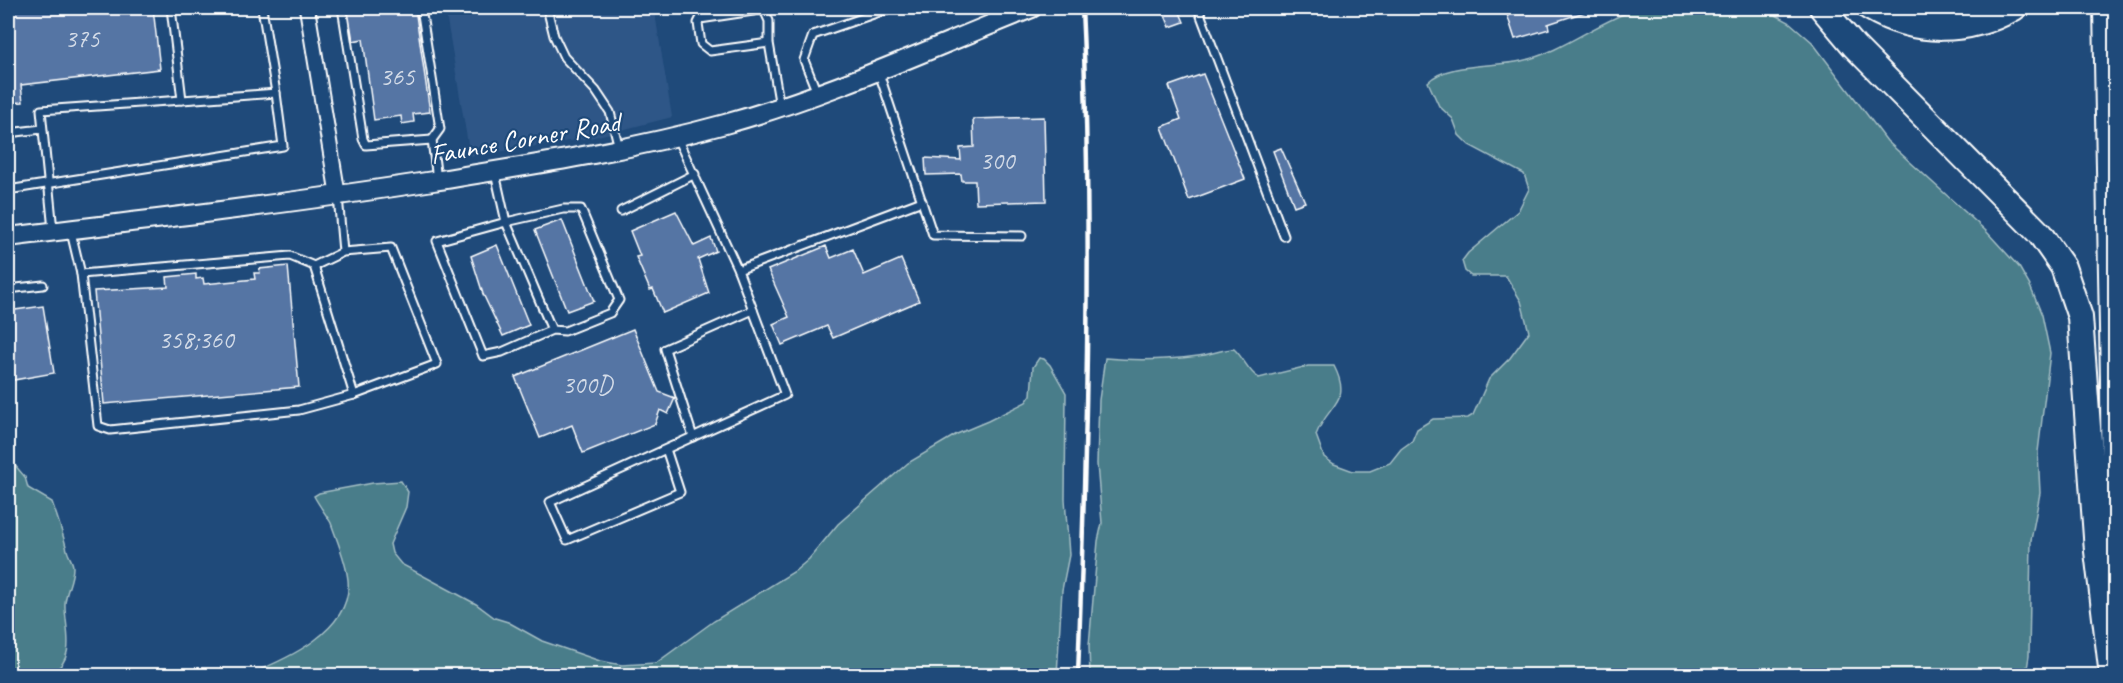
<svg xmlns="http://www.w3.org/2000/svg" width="2123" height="683" font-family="Caveat,sans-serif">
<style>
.built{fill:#2f5787}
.green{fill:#497d8a;stroke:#a4bec4;stroke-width:1.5}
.building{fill:#5474a4;stroke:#fff;stroke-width:1.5}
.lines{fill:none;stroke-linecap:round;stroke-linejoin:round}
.lane-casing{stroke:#fff;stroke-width:11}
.street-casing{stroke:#fff;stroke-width:18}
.secondary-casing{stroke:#fff;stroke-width:22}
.highway-casing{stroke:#fff;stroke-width:28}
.lane{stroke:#1f4a7a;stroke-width:7}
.street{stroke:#1f4a7a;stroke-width:14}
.secondary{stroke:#1f4a7a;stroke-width:18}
.highway{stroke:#1f4a7a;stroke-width:24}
.rail{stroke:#fff;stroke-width:4.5}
.labels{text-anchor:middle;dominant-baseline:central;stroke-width:4.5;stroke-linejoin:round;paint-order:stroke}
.number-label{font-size:26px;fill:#d4dce8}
.street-label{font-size:28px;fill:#fff;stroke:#1f4a7a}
</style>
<rect width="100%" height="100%" fill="#1f4a7a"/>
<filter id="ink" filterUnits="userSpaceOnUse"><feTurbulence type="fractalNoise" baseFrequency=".0167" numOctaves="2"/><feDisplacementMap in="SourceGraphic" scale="12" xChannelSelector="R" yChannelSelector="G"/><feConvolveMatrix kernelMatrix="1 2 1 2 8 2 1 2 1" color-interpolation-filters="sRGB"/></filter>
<g filter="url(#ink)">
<!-- built -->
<path class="built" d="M 445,8 L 654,8 L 672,117 L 590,138 L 470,156 Z"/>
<!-- green -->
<g class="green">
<path d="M 1639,8 L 1749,8 L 1770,12 L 1789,22 L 1812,42 L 1887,141 L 1986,231 L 2019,267 L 2030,286 L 2042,315 L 2050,353 L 2038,452 L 2040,493 L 2031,540 L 2029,656 L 2026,675 L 1090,675 L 1089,646 L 1098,541 L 1102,523 L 1097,464 L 1099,400 L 1105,358 C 1135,361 1168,360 1198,356 C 1211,355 1221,349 1234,349 C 1244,358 1248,372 1259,378 L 1308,366 L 1334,366 C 1353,403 1328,403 1316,435 L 1324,457 L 1334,464 L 1353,471 L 1370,471 L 1390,463 L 1401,449 L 1412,441 L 1417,429 L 1433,419 L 1468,418 L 1473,415 L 1489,379 L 1510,358 L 1529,332 L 1521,301 L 1506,276 L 1471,276 L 1465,271 L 1462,261 L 1468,253 L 1518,211 L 1529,189 L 1524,174 L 1469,145 L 1459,135 L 1453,119 L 1439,106 L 1428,82 C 1446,63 1494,67 1521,61 C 1563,52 1598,21 1639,8 Z"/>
<path d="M 1039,358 L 1044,359 L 1050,365 L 1066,393 L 1065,499 L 1069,555 L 1062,590 L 1057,675 L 247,675 C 285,660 353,631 348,580 C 346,560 337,541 331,523 C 329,519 318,504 314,496 L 319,493 L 373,483 L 401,481 L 408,492 L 406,507 L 390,544 L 392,553 L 401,564 L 476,604 L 495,618 L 508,622 L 542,641 L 600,661 L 622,665 L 656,663 L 714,621 L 795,571 L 809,559 L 838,524 L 908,463 L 957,434 L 988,421 L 1026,402 L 1031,395 L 1033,367 Z"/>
<path d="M 8,457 L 25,477 L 28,488 L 52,502 C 58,519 63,534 67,550 C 68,556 73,561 73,567 C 73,580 66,591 65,603 C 64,626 78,657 53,672 C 41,679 21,676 8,675 Z"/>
</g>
<!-- building -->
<g class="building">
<path d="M 8,8 L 153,8 L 160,69 L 21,85 L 23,102 L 8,103 Z"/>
<path d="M 358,8 L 415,8 L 430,112 L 413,114 L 414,122 L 402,124 L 401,116 L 374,120 L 363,39 L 353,41 L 348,11 L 358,10 Z"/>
<path d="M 1178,8 L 1184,22 L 1170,27 L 1164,13 Z"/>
<path d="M 1505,8 L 1591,8 L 1591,10 L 1548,24 L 1549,29 L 1515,39 Z"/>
<path d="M 1203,74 L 1245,179 L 1189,200 L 1162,127 L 1181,119 L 1169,86 Z"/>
<path d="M 1044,117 L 1046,201 L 976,203 L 975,181 L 962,181 L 961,174 L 926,175 L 925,158 L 961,160 L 960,148 L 974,147 L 973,119 Z"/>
<path d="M 1281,148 L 1305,202 L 1294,206 L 1273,151 Z"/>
<path d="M 676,211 L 694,246 L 711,238 L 716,251 L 698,259 L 709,293 L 663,313 L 653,289 L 650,290 L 636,257 L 640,256 L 630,231 Z"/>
<path d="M 562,220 L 594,301 L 567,311 L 535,230 Z"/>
<path d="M 497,245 L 529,325 L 503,336 L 483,294 L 471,256 Z"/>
<path d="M 826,246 L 831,258 L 853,249 L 864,275 L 901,259 L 919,301 L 833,338 L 827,326 L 782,345 L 773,324 L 789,317 L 768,270 Z"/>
<path d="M 288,266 L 299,387 L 104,404 L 94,291 L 168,287 L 167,277 L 196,274 L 196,279 L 203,278 L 204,284 L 255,279 L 254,273 L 260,273 L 259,269 Z"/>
<path d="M 43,306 L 54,373 L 8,381 L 8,311 Z"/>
<path d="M 633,329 L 659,392 L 675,398 L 668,414 L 660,410 L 655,424 L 583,453 L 572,425 L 540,438 L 515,377 Z"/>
</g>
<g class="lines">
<!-- lane casing -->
<g class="lane-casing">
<g id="lane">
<path d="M 171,8 L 182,100 L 276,93 L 262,8"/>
<path d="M 342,8 L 363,139 L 366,145 L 432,140"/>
<path d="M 421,8 L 440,129 L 432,140 L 437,180"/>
<path d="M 547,8 L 554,36 L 564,57 L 596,91 L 610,112 L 619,148"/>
<path d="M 1198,8 L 1284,236"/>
<path d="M 769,43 L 710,51 L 701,44 L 698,23 L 700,19 L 760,10 L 765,12 L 769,21 L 769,43 L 780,107"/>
<path d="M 879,73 L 933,235 L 1022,236"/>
<path d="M 817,93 L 804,60 L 813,35 L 891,8"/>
<path d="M 8,133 L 42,129"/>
<path d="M 677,138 L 738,270 L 922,201"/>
<path d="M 495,173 L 506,222 L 563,209 L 581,209 L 619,300 L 610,313 L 565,331 L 552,330 L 502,352 L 483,356 L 437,241 L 506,222 L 552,330"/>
<path d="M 8,190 L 283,146 L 276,93"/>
<path d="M 338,196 L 343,252 L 314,266 L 354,395 L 437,364 L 391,248 L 343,252"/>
<path d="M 621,211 L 695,174"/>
<path d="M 53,230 L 41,110 L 182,100"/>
<path d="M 71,232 L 81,274 L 290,256 L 314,266"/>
<path d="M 81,274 L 98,426 L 110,430 L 299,410 L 354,395"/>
<path d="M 8,289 L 43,285"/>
<path d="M 693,437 L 665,349 L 753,310"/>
<path d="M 666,449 L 550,502 L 567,540 L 680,492 L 666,449 L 785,395 L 738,270"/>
</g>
</g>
<!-- street casing -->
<g class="street-casing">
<path id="street" d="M 307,8 L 338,196"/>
</g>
<!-- secondary casing -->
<g class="secondary-casing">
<path id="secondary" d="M 8,237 C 150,220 292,203 433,181 C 533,165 627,151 725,124 C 830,95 931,48 1032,8"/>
</g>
<!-- highway casing -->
<g class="highway-casing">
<g id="highway">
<path d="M 1822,8 L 1854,46 L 2040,234 L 2063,267 L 2080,317 L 2097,551 L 2112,676"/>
<path d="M 1870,8 C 1915,35 1968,34 2014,8"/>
<path d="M 2106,8 L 2113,380 L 2114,584"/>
</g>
</g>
<!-- lane -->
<use href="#lane" class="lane"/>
<!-- street -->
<use href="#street" class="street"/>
<!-- secondary -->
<use href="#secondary" class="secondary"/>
<!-- highway -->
<use href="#highway" class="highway"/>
<!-- rail -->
<path class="rail" d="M 1078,676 C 1086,453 1093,230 1082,8"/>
</g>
</g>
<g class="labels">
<!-- number labels -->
<g class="number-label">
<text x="82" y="38">375</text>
<text x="397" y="76">365</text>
<text x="997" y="160">300</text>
<text x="196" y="339">358;360</text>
<text x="587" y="384">300D</text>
</g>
<!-- street labels -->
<g class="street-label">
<text transform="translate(525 138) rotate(-10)">Faunce Corner Road</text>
</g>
</g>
<!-- margin -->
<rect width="2123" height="683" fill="none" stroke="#1f4a7a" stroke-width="30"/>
<rect x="15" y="15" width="2093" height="653" fill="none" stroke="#fff" stroke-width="2" filter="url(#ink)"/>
</svg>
